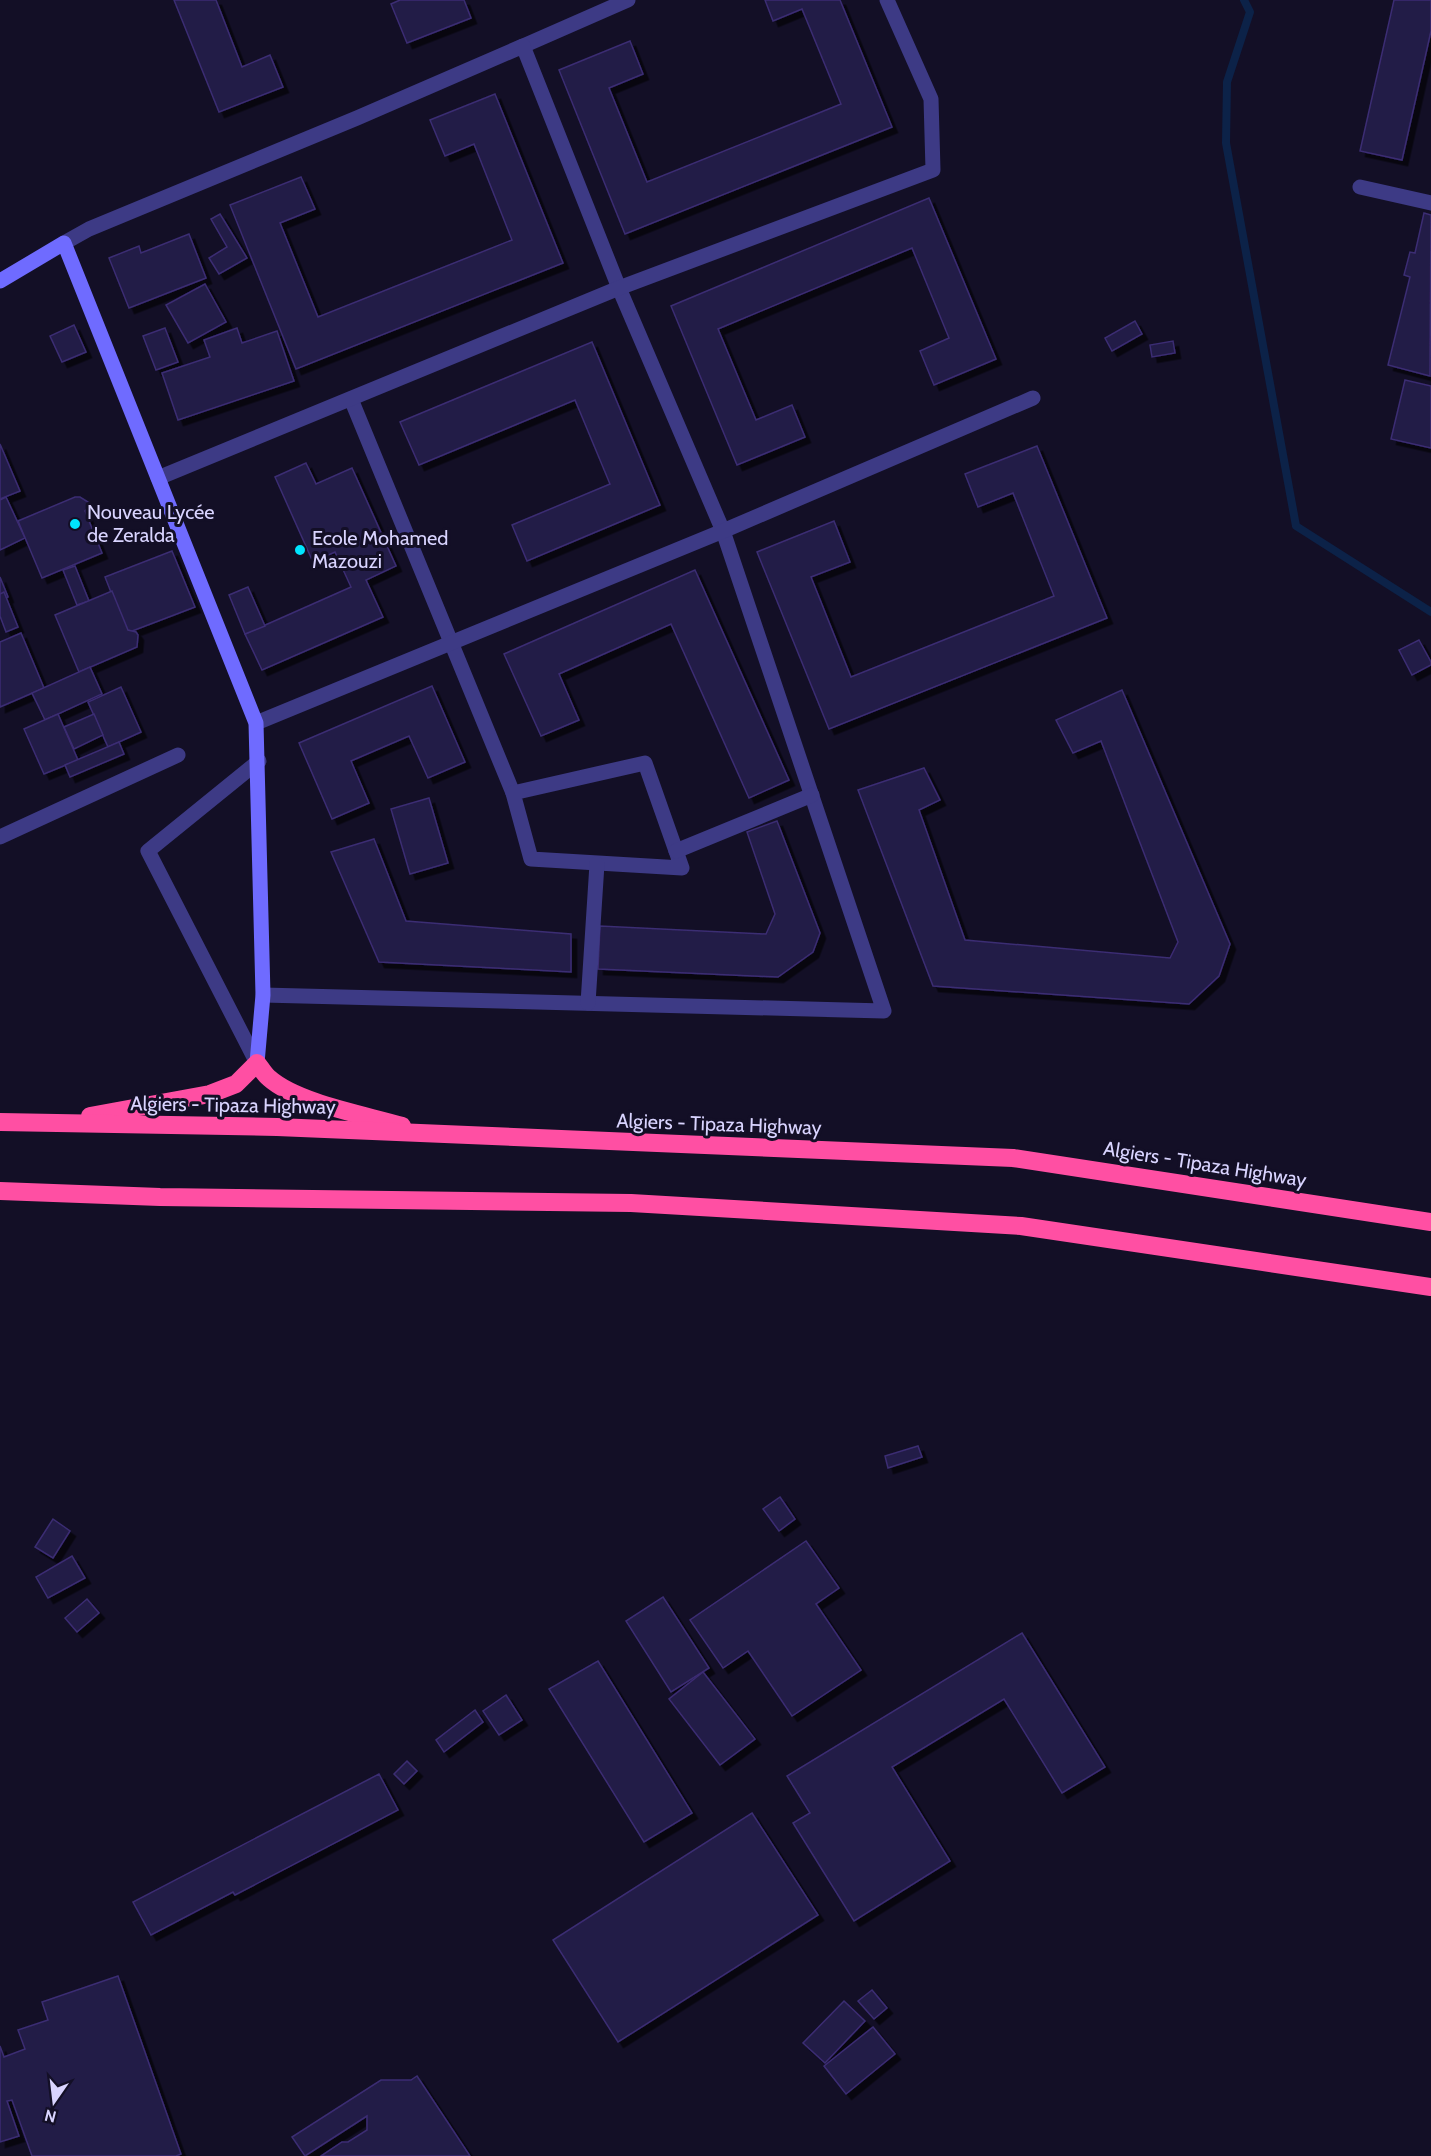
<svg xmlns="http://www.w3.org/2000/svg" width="1431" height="2156" font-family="Cabin,sans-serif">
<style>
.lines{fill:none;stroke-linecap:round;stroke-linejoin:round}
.stream{stroke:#0c2248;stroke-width:8}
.building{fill:#241b47;stroke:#3b2d73;stroke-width:1.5;filter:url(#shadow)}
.street{stroke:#3d3a85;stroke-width:15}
.secondary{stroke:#6f6bff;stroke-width:15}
.highway{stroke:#ff4fa3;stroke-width:18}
.poi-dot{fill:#00e5ff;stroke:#130f26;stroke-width:2}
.labels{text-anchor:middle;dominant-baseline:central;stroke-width:6;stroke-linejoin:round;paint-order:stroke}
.poi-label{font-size:20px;fill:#d9d4ff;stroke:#130f26;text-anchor:start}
.street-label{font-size:20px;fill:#d9d4ff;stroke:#130f26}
</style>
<defs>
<filter id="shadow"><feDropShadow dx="5.5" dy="5.5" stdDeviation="0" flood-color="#0009"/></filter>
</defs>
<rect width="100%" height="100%" fill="#130f26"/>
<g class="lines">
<!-- stream -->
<path class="stream" d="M 1244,0 L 1250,12 L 1227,82 L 1226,143 L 1296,526 L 1431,612"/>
</g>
<!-- building -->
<g class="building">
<path d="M 174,0 L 216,0 L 242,67 L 270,55 L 283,87 L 219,112 Z"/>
<path d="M 400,0 L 464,0 L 471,18 L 407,43 L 391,4 Z"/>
<path d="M 765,0 L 840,0 L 892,127 L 625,234 L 559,70 L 630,41 L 643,74 L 609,88 L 647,182 L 841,104 L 802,9 L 773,21 Z"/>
<path d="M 1394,0 L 1431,0 L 1431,31 L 1402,160 L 1360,151 Z"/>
<path d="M 495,94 L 563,263 L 296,369 L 230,205 L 301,177 L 315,209 L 280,223 L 318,317 L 512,240 L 474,144 L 445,156 L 430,120 Z"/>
<path d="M 929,198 L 996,359 L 934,385 L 920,351 L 949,338 L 912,248 L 718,329 L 756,420 L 792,405 L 805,437 L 737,465 L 671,306 Z"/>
<path d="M 1424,213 L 1431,215 L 1430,376 L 1388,365 L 1410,277 L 1404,275 L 1410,252 L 1415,253 Z"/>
<path d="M 220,214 L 247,258 L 219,274 L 209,258 L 227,247 L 211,219 Z"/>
<path d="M 189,234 L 206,278 L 129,308 L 109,258 L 139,246 L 141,253 Z"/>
<path d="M 205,284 L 226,322 L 188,343 L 166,305 Z"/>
<path d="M 1135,321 L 1142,334 L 1112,351 L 1105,338 Z"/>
<path d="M 74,325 L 86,352 L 62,362 L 50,336 Z"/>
<path d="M 165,328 L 178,362 L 156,370 L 143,336 Z"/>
<path d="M 237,328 L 242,343 L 277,331 L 294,381 L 178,420 L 162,373 L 210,357 L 204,340 Z"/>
<path d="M 1173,341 L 1175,353 L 1152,357 L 1150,345 Z"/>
<path d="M 592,342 L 660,505 L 527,561 L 512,525 L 610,484 L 575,400 L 419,465 L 400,422 Z"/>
<path d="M 1405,380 L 1431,386 L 1431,448 L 1391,439 Z"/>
<path d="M 0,444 L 20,491 L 0,499 Z"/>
<path d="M 1037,446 L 1107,618 L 829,729 L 757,552 L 834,521 L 850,562 L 811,577 L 851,677 L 1054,596 L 1013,493 L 978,507 L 965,474 Z"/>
<path d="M 306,463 L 316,484 L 352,468 L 396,566 L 366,580 L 383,617 L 262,670 L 245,634 L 351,587 L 335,552 L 313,562 L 275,477 Z"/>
<path d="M 6,497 L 25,538 L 0,550 L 0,500 Z"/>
<path d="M 75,497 L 80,497 L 88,502 L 89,507 L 85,511 L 102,553 L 42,578 L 18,521 Z"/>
<path d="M 172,551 L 195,607 L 127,633 L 105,577 Z"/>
<path d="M 75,566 L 89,601 L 77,605 L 63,570 Z"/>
<path d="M 695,570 L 789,780 L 749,798 L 671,624 L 559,674 L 579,720 L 541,736 L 504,654 Z"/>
<path d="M 0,577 L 8,597 L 0,601 Z"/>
<path d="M 248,587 L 265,626 L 245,634 L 229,595 Z"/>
<path d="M 112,591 L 128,630 L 136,632 L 138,635 L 137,647 L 79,672 L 55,615 Z"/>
<path d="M 4,592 L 18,627 L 6,632 L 0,616 L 0,594 Z"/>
<path d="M 21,633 L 44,688 L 0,707 L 0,642 Z"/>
<path d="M 1419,640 L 1431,662 L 1431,665 L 1412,675 L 1399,650 Z"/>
<path d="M 90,667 L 102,694 L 45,720 L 32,693 Z"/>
<path d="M 432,686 L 465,762 L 428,778 L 409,736 L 351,761 L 369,803 L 332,819 L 299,743 Z"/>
<path d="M 121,687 L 141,732 L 108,747 L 88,702 Z"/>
<path d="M 1122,690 L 1230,944 L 1219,976 L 1189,1004 L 933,986 L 858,790 L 924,768 L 940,800 L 919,810 L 965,940 L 1170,958 L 1178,942 L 1101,741 L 1073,753 L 1056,720 Z"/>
<path d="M 58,714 L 78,760 L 44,774 L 24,729 Z"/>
<path d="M 94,714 L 103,735 L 74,749 L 64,727 Z"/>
<path d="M 119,742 L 124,754 L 70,777 L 65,765 Z"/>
<path d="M 429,798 L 448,863 L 410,874 L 391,809 Z"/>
<path d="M 777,821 L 820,933 L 813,952 L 778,977 L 598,969 L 600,926 L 766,934 L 775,914 L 747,832 Z"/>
<path d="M 374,839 L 406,921 L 571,934 L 571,972 L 379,962 L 331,852 Z"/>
<path d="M 918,1446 L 922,1457 L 888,1468 L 885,1456 Z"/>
<path d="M 780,1497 L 795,1519 L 779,1531 L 763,1509 Z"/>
<path d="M 53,1519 L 70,1531 L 53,1558 L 35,1547 Z"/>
<path d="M 806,1541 L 839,1588 L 816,1604 L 861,1670 L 792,1716 L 748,1651 L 723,1668 L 690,1620 Z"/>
<path d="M 72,1556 L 85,1578 L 48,1598 L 36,1577 Z"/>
<path d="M 663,1597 L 709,1668 L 671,1692 L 626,1621 Z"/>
<path d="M 87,1599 L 99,1613 L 77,1632 L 65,1618 Z"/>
<path d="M 1022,1633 L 1105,1767 L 1062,1793 L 1004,1699 L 892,1767 L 950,1861 L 854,1921 L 793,1823 L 810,1813 L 787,1776 Z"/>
<path d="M 598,1661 L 692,1813 L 644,1842 L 549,1689 Z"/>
<path d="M 703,1672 L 755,1739 L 720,1765 L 669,1699 Z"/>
<path d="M 506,1695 L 522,1720 L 499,1735 L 483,1711 Z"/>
<path d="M 475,1710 L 483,1722 L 444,1752 L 436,1740 Z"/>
<path d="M 407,1761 L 417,1771 L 404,1784 L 394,1774 Z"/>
<path d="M 379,1774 L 398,1810 L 235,1895 L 233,1892 L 151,1935 L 133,1902 Z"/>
<path d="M 752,1813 L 818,1915 L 618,2042 L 553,1940 Z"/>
<path d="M 118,1976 L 181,2154 L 176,2156 L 32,2156 L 12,2100 L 7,2101 L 19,2136 L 0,2142 L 0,2046 L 4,2057 L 25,2049 L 18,2030 L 48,2020 L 42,2002 Z"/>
<path d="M 872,1990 L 887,2008 L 874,2019 L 858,2001 Z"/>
<path d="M 844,2001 L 865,2021 L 825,2063 L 803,2043 Z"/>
<path d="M 873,2027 L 895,2054 L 846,2094 L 824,2066 Z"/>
<path d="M 417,2076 L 470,2156 L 321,2156 L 342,2142 L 348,2142 L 367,2130 L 367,2116 L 305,2156 L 292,2137 L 381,2080 L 411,2080 Z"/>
</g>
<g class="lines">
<!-- street -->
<g class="street">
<path d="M 523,46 L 628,0"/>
<path d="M 1360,187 L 1431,203"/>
<path d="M 64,243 L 89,229 L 357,118 L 523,46 L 619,288 L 723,531 L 884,1011 L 263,995"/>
<path d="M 351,399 L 513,793"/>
<path d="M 158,478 L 619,288 L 933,170 L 931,99 L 887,0"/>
<path d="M 256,723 L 723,531 L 1033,398"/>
<path d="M 645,763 L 682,868 L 531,859 L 513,793 Z"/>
<path d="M 0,837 L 178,755"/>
<path d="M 676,851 L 812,795"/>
<path d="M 588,1003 L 597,864"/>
<path d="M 257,1063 L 148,851 L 259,761"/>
</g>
<!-- secondary -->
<path class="secondary" d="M 0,281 L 64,243 L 256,723 L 263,995 L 257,1063"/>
<!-- highway -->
<g class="highway">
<path d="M 90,1116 L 210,1094 L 236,1084 L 257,1063 C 261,1068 264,1074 269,1078 C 297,1103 365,1115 402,1126"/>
<path d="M 0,1122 L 277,1127 L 1013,1158 L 1431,1222"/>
<path d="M 0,1191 L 160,1197 L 631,1203 L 1021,1226 L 1431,1287"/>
</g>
</g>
<!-- markers -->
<g class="poi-dot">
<circle cx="75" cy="524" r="6"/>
<circle cx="300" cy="550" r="6"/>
</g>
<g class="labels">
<!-- poi labels -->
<g class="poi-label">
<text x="87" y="512">Nouveau Lycée<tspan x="87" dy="23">de Zeralda</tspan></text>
<text x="312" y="538">Ecole Mohamed<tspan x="312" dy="23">Mazouzi</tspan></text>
</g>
<!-- street labels -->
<g class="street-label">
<text transform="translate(233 1105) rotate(1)">Algiers - Tipaza Highway</text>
<text transform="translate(719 1124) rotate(2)">Algiers - Tipaza Highway</text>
<text transform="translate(1205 1164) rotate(9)">Algiers - Tipaza Highway</text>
</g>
</g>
<!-- north arrow -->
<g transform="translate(54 2102) rotate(194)" stroke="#130f26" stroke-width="4.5" paint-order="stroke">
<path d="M0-4.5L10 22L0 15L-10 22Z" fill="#d9d4ff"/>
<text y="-9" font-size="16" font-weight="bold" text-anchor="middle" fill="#d9d4ff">N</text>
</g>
</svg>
